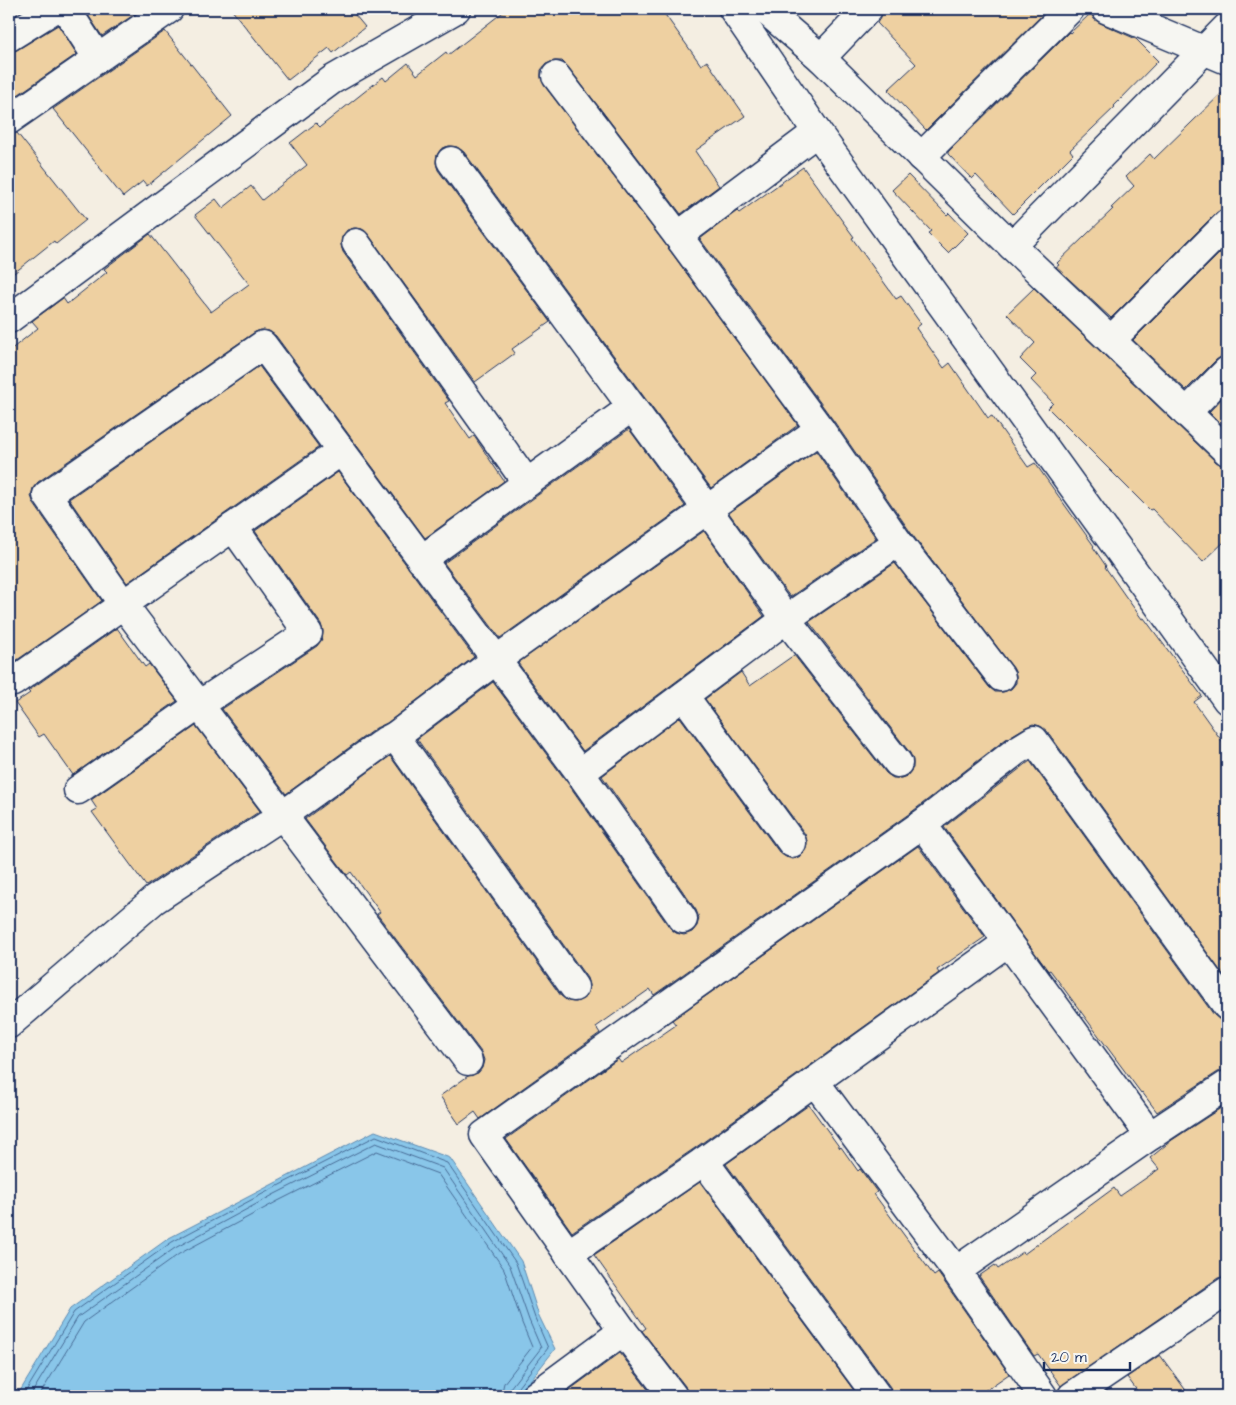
<svg xmlns="http://www.w3.org/2000/svg" width="1236" height="1405" font-family="'Architects Daughter',sans-serif">
<style>
.water{fill:#89c6e9;stroke:#5d8ab1}
.lines{fill:none;stroke-linecap:round;stroke-linejoin:round}
.shore{stroke:#476b96;stroke-width:1}
.building{fill:#eed0a1;stroke:#1b2f5e}
.street-casing{stroke:#1b2f5e;stroke-width:31}
.secondary-casing{stroke:#1b2f5e;stroke-width:31}
.street{stroke:#f6f6f2;stroke-width:28}
.secondary{stroke:#f6f6f2;stroke-width:28}
</style>
<rect width="100%" height="100%" fill="#f4eee2"/>
<filter id="ink" filterUnits="userSpaceOnUse"><feTurbulence type="fractalNoise" baseFrequency=".02" numOctaves="2"/><feDisplacementMap in="SourceGraphic" scale="10" xChannelSelector="R" yChannelSelector="G"/><feConvolveMatrix kernelMatrix="1 2 1 2 8 2 1 2 1" color-interpolation-filters="sRGB"/></filter>
<g filter="url(#ink)">
<!-- water -->
<path class="water" d="M 375,1131 L 450,1158 L 521,1261 L 539,1316 L 555,1349 L 518,1396 L 17,1396 L 70,1309 L 169,1238 Z"/>
<g class="lines">
<!-- shore -->
<g class="shore">
<path d="M 23,1396 L 74,1312 L 172,1242 L 272,1189 L 376,1136 L 447,1163 L 516,1263 L 535,1318 L 548,1348 L 515,1391 L 514,1396"/>
<path d="M 30,1396 L 78,1317 L 175,1248 L 275,1194 L 376,1143 L 443,1168 L 510,1266 L 529,1320 L 541,1348 L 510,1388 L 508,1396"/>
<path d="M 39,1396 L 84,1322 L 179,1254 L 278,1201 L 377,1151 L 438,1174 L 504,1269 L 522,1323 L 532,1347 L 504,1383 L 501,1396"/>
</g>
</g>
<!-- building -->
<g class="building">
<path d="M 84,9 L 132,9 L 135,14 L 102,36 Z"/>
<path d="M 231,9 L 350,9 L 365,27 L 333,53 L 329,48 L 288,80 Z"/>
<path d="M 507,9 L 661,9 L 701,65 L 707,61 L 745,116 L 695,151 L 719,186 L 681,214 L 568,67 L 562,61 L 554,61 L 546,64 L 541,70 L 541,78 L 544,85 L 666,245 L 798,425 L 711,488 L 464,152 L 457,147 L 449,146 L 441,149 L 437,155 L 436,163 L 438,170 L 550,322 L 512,349 L 515,353 L 475,382 L 368,234 L 362,229 L 354,228 L 347,230 L 342,237 L 341,245 L 343,252 L 449,401 L 445,403 L 470,439 L 474,436 L 504,481 L 425,538 L 276,336 L 269,331 L 261,330 L 255,332 L 38,482 L 33,488 L 31,496 L 34,504 L 102,601 L 10,665 L 9,351 L 38,328 L 32,321 L 63,298 L 67,304 L 107,272 L 104,269 L 150,234 L 211,312 L 249,284 L 195,215 L 216,199 L 223,208 L 251,186 L 262,200 L 307,165 L 290,143 L 316,123 L 320,127 L 383,77 L 386,81 L 408,63 L 417,75 L 446,52 L 448,55 Z"/>
<path d="M 883,9 L 1048,9 L 926,130 L 888,90 L 916,64 L 877,23 L 883,13 Z"/>
<path d="M 1091,13 L 1094,19 L 1100,23 L 1136,39 L 1158,61 L 1114,106 L 1115,107 L 1070,150 L 1073,154 L 1013,214 L 976,175 L 972,179 L 948,154 L 948,152 L 1069,32 L 1070,33 Z"/>
<path d="M 58,25 L 77,54 L 9,101 L 9,52 L 17,50 Z"/>
<path d="M 165,31 L 232,116 L 147,186 L 143,181 L 123,197 L 53,109 Z"/>
<path d="M 1227,88 L 1227,209 L 1222,209 L 1216,213 L 1111,318 L 1056,267 L 1059,265 L 1057,263 L 1113,209 L 1111,208 L 1134,186 L 1126,177 L 1150,154 L 1154,159 Z"/>
<path d="M 17,133 L 86,220 L 56,244 L 54,241 L 9,277 L 9,135 Z"/>
<path d="M 803,167 L 854,237 L 852,238 L 896,299 L 901,296 L 921,324 L 916,328 L 944,368 L 950,363 L 988,418 L 992,416 L 1028,467 L 1035,463 L 1094,546 L 1093,547 L 1106,566 L 1105,567 L 1126,597 L 1142,619 L 1144,618 L 1202,696 L 1194,702 L 1227,748 L 1227,980 L 1047,731 L 1040,726 L 1033,724 L 1026,727 L 1006,739 L 913,811 L 654,995 L 650,989 L 596,1027 L 600,1033 L 480,1119 L 475,1112 L 459,1124 L 440,1096 L 468,1076 L 478,1073 L 482,1068 L 484,1060 L 481,1052 L 377,914 L 380,912 L 351,872 L 347,875 L 305,819 L 390,756 L 561,996 L 568,1001 L 576,1002 L 583,999 L 588,993 L 589,985 L 587,978 L 417,739 L 493,682 L 567,782 L 670,928 L 676,933 L 684,935 L 692,932 L 697,926 L 699,918 L 696,910 L 602,776 L 680,717 L 779,852 L 786,857 L 793,859 L 801,856 L 806,849 L 807,841 L 805,834 L 705,699 L 741,672 L 750,686 L 794,655 L 886,773 L 893,778 L 901,778 L 907,776 L 913,768 L 913,760 L 910,753 L 809,622 L 895,563 L 989,687 L 995,692 L 1003,692 L 1011,689 L 1016,683 L 1016,675 L 1013,668 L 911,533 L 833,420 L 700,239 L 737,211 L 739,213 Z"/>
<path d="M 908,175 L 947,215 L 949,213 L 968,233 L 948,253 L 928,233 L 931,231 L 892,190 Z"/>
<path d="M 1227,246 L 1227,356 L 1222,356 L 1216,360 L 1186,390 L 1133,340 Z"/>
<path d="M 1034,288 L 1216,462 L 1223,466 L 1227,466 L 1227,539 L 1203,562 L 1152,509 L 1150,510 L 1048,408 L 1053,403 L 1031,380 L 1036,375 L 1020,359 L 1035,343 L 1007,314 Z"/>
<path d="M 259,366 L 319,447 L 127,583 L 69,499 Z"/>
<path d="M 1227,393 L 1227,430 L 1209,412 Z"/>
<path d="M 629,429 L 685,506 L 500,638 L 444,563 Z"/>
<path d="M 816,451 L 876,538 L 790,597 L 729,513 Z"/>
<path d="M 338,472 L 474,657 L 387,723 L 376,728 L 286,794 L 222,709 L 317,646 L 322,639 L 323,631 L 321,624 L 255,531 Z"/>
<path d="M 704,531 L 764,616 L 583,751 L 518,663 Z"/>
<path d="M 117,628 L 145,667 L 149,664 L 177,701 L 73,775 L 44,734 L 39,737 L 15,703 L 30,693 L 28,691 Z"/>
<path d="M 196,726 L 260,811 L 146,886 L 92,812 L 97,809 L 91,800 Z"/>
<path d="M 1030,761 L 1214,1015 L 1220,1020 L 1227,1021 L 1227,1070 L 1218,1072 L 1157,1112 L 1142,1092 L 1141,1093 L 1050,970 L 1048,971 L 944,827 Z"/>
<path d="M 918,846 L 985,937 L 937,970 L 939,973 L 695,1148 L 572,1232 L 506,1139 L 618,1059 L 621,1063 L 676,1025 L 672,1020 Z"/>
<path d="M 1227,1104 L 1227,1276 L 1218,1278 L 1061,1386 L 1038,1354 L 1034,1356 L 979,1276 L 995,1265 L 998,1269 L 1023,1252 L 1024,1254 L 1114,1188 L 1120,1196 L 1159,1169 L 1150,1158 L 1172,1140 Z"/>
<path d="M 809,1105 L 840,1148 L 841,1147 L 858,1171 L 860,1169 L 877,1192 L 874,1194 L 934,1276 L 938,1273 L 943,1280 L 1009,1374 L 977,1396 L 892,1396 L 890,1387 L 726,1164 Z"/>
<path d="M 700,1182 L 858,1396 L 688,1396 L 685,1386 L 642,1331 L 646,1328 L 594,1255 Z"/>
<path d="M 620,1353 L 653,1396 L 561,1396 Z"/>
<path d="M 1160,1355 L 1190,1396 L 1141,1396 L 1127,1377 Z"/>
</g>
<g class="lines">
<!-- street casing -->
<g class="street-casing">
<g id="street">
<path d="M 66,9 L 97,57"/>
<path d="M 764,9 L 821,58 L 1012,246 L 1227,451"/>
<path d="M 1106,9 L 1227,60"/>
<path d="M 9,37 L 54,9"/>
<path d="M 821,58 L 868,9"/>
<path d="M 556,76 L 678,236 L 820,429 L 898,542 L 1001,677"/>
<path d="M 9,120 L 169,9"/>
<path d="M 921,157 L 1070,9"/>
<path d="M 451,161 L 707,509 L 786,619 L 898,763"/>
<path d="M 678,236 L 817,132"/>
<path d="M 356,243 L 527,483"/>
<path d="M 1012,246 L 1227,27"/>
<path d="M 1111,340 L 1227,224"/>
<path d="M 1186,413 L 1227,371"/>
<path d="M 421,560 L 632,407"/>
<path d="M 13,682 L 341,451"/>
<path d="M 684,696 L 792,843"/>
<path d="M 395,736 L 574,987"/>
<path d="M 580,773 L 786,619 L 898,542"/>
<path d="M 78,790 L 199,705 L 308,633 L 233,527"/>
<path d="M 922,824 L 1150,1136"/>
<path d="M 9,1024 L 154,900 L 283,815 L 385,741 L 395,736 L 496,660 L 820,429"/>
<path d="M 468,1061 L 123,604 L 47,495 L 263,345 L 580,773 L 683,919"/>
<path d="M 815,1082 L 956,1271 L 1043,1396"/>
<path d="M 704,1161 L 877,1396"/>
<path d="M 568,1254 L 704,1161 L 1008,942"/>
<path d="M 956,1271 L 1150,1136 L 1227,1085"/>
<path d="M 535,1396 L 623,1331"/>
<path d="M 673,1396 L 623,1331 L 484,1135 L 922,824 L 1016,751 L 1034,740 L 1227,1006"/>
<path d="M 1072,1396 L 1227,1291"/>
</g>
</g>
<!-- secondary casing -->
<g class="secondary-casing">
<g id="secondary">
<path d="M 733,9 L 817,132 L 1227,700"/>
<path d="M 9,319 L 332,80 L 456,9"/>
</g>
</g>
<!-- street -->
<use href="#street" class="street"/>
<!-- secondary -->
<use href="#secondary" class="secondary"/>
</g>
</g>
<!-- margin -->
<rect width="1236" height="1405" fill="none" stroke="#f6f6f2" stroke-width="30"/>
<rect x="15" y="15" width="1206" height="1375" fill="none" stroke="#1b2f5e" stroke-width="2" filter="url(#ink)"/>
<!-- scale -->
<path d="M1044 1362v8h86v-8" fill="none" stroke="#1b2f5e" stroke-width="2.5"/>
<text x="1051" y="1362" font-size="15" fill="#1b2f5e" stroke="#f6f6f2" stroke-width="4" paint-order="stroke">20 m</text>
</svg>
